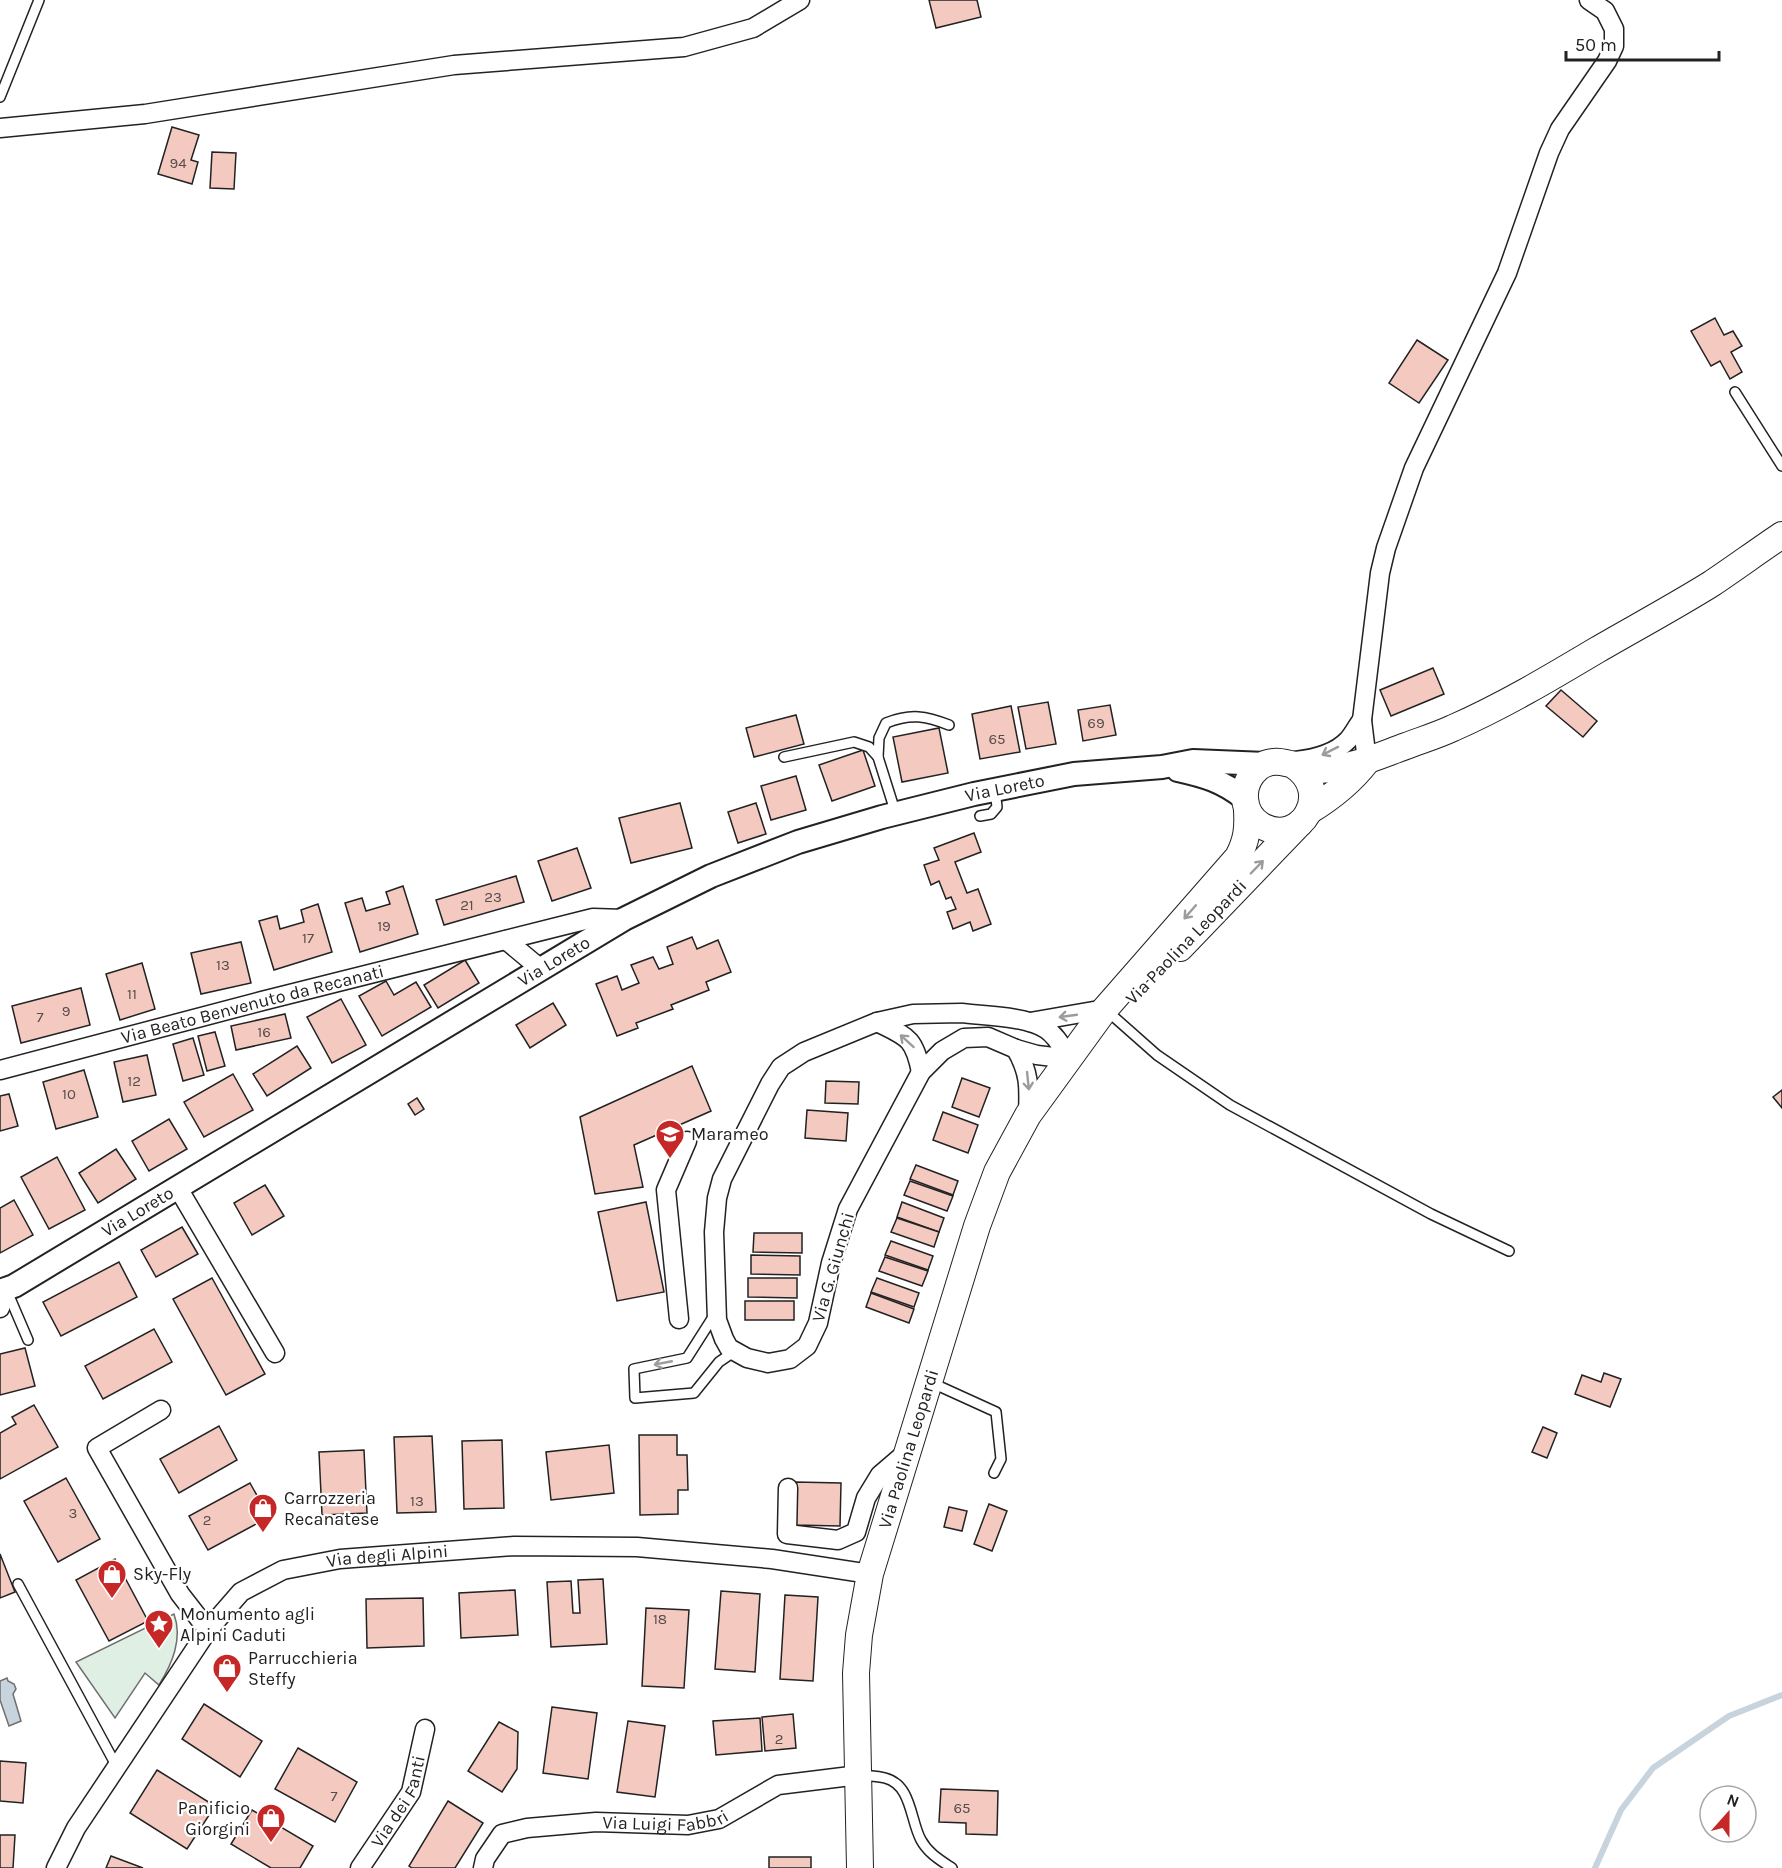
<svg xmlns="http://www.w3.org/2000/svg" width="1782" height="1868" font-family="Karla,sans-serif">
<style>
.green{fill:#e0efe3;stroke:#6f6f6f;stroke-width:1.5}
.water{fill:#c7d3dd;stroke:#6f6f6f;stroke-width:1.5}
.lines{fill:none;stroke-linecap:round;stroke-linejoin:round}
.stream{stroke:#c7d3dd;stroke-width:6}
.building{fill:#f3c9c0;stroke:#222;stroke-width:1.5}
.service-casing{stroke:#222;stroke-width:12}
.minor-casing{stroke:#222;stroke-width:21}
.tertiary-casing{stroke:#222;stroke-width:26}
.secondary-casing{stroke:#222;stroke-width:28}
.service{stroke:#fff;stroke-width:9}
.minor{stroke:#fff;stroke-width:18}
.tertiary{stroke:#fff;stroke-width:22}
.secondary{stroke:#fff;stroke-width:26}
.oneway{stroke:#9c9c9c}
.labels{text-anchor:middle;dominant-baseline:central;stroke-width:4.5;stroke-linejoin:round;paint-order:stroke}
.number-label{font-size:15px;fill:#564c4a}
.street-label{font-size:18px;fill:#222;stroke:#fff}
.poi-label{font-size:18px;fill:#222;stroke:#fff;text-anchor:start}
</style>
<rect width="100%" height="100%" fill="#fff"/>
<!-- green -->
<path class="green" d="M 174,1614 C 183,1639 172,1664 159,1685 L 145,1673 L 115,1718 L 76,1662 Z"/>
<!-- water -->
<path class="water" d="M 7,1678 L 8,1681 L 14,1684 L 16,1689 L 13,1694 L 21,1721 L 9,1726 L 0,1700 L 0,1681 Z"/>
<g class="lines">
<!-- stream -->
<path class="stream" d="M 1595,1868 L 1621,1810 L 1653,1768 L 1729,1716 L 1782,1695"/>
</g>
<!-- building -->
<g class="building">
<path d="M 929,0 L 977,0 L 981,17 L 936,28 Z"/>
<path d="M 172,127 L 199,135 L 191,160 L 198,162 L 192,184 L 158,174 Z"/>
<path d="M 212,152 L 236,153 L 234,189 L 210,188 Z"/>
<path d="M 1715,318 L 1724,335 L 1733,331 L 1742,346 L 1731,352 L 1742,372 L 1730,379 L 1720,361 L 1711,366 L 1691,331 Z"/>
<path d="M 1417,340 L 1448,360 L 1419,403 L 1389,383 Z"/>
<path d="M 1433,668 L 1444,694 L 1391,716 L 1380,690 Z"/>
<path d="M 1561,690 L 1597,721 L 1583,737 L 1546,706 Z"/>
<path d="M 1048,702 L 1056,744 L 1026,749 L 1018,707 Z"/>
<path d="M 1110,705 L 1116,735 L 1083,741 L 1078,710 Z"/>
<path d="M 1011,706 L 1020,752 L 980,759 L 972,714 Z"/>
<path d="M 796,715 L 804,744 L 754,757 L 746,728 Z"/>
<path d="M 939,728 L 948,773 L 902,782 L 893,737 Z"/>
<path d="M 863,750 L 875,786 L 832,801 L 819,765 Z"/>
<path d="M 796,776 L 806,810 L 771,820 L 761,786 Z"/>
<path d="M 680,803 L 692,848 L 631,863 L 619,818 Z"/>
<path d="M 756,803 L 766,834 L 738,843 L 728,812 Z"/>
<path d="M 974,833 L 981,852 L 955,862 L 967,893 L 978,889 L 991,924 L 973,931 L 970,922 L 953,929 L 947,912 L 956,909 L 951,897 L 946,899 L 939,881 L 931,885 L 924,865 L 939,860 L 934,848 Z"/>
<path d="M 577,848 L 591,888 L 552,901 L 538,861 Z"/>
<path d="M 516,876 L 524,902 L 444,925 L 436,900 Z"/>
<path d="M 403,886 L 418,934 L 360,952 L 345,903 L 362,898 L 366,911 L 390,904 L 386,892 Z"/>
<path d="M 318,904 L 332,952 L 274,970 L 259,921 L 277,916 L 280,929 L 304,922 L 301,910 Z"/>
<path d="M 692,937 L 697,949 L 718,940 L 731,972 L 706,982 L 709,990 L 671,1005 L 673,1009 L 636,1023 L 638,1028 L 617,1036 L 596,984 L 617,976 L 622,990 L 639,983 L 631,965 L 653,957 L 659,969 L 673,964 L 667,947 Z"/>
<path d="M 241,942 L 251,983 L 201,994 L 191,953 Z"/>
<path d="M 465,960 L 479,983 L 438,1008 L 424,985 Z"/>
<path d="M 142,963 L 155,1009 L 120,1020 L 106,974 Z"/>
<path d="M 386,981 L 394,995 L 416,982 L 431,1007 L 382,1036 L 359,996 Z"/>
<path d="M 81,988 L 90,1025 L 21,1043 L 12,1006 Z"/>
<path d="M 341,999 L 366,1045 L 332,1063 L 307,1017 Z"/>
<path d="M 553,1003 L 566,1025 L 530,1048 L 516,1025 Z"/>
<path d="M 285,1014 L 291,1038 L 236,1050 L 231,1026 Z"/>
<path d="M 215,1032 L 225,1066 L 207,1071 L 198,1036 Z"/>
<path d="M 193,1038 L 204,1075 L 183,1081 L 173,1044 Z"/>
<path d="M 297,1046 L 311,1068 L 267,1096 L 253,1074 Z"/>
<path d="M 147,1055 L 156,1095 L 123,1102 L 114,1062 Z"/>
<path d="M 692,1066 L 711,1111 L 634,1145 L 643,1187 L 595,1194 L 580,1117 Z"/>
<path d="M 84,1070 L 98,1117 L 56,1129 L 43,1082 Z"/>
<path d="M 233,1074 L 253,1110 L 204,1137 L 184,1102 Z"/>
<path d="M 962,1078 L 990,1088 L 979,1117 L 952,1107 Z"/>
<path d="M 826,1081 L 859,1082 L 858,1104 L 825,1103 Z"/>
<path d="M 1782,1090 L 1782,1108 L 1773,1097 Z"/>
<path d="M 9,1094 L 18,1126 L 0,1131 L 0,1096 Z"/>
<path d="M 417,1098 L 424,1109 L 415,1115 L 408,1104 Z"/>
<path d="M 807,1110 L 848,1113 L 846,1141 L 805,1138 Z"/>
<path d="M 943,1112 L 978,1125 L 968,1153 L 933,1140 Z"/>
<path d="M 169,1119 L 187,1149 L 149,1171 L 132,1141 Z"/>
<path d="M 116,1149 L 136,1179 L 98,1203 L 79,1173 Z"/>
<path d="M 57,1157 L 85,1210 L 49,1229 L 21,1177 Z"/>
<path d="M 916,1165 L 958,1181 L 953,1195 L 910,1179 Z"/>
<path d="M 910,1181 L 953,1196 L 947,1211 L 904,1195 Z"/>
<path d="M 265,1185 L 284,1216 L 252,1235 L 234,1203 Z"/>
<path d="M 14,1200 L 33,1235 L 0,1253 L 0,1208 Z"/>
<path d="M 646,1202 L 664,1292 L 617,1301 L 598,1212 Z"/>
<path d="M 902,1202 L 944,1218 L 939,1232 L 897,1217 Z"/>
<path d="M 897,1218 L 939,1232 L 934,1247 L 891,1232 Z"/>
<path d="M 182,1227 L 198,1254 L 156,1277 L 141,1250 Z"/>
<path d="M 754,1233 L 802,1233 L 802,1253 L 753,1252 Z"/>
<path d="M 891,1241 L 933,1256 L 928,1270 L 885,1255 Z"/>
<path d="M 751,1255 L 800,1256 L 800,1275 L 751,1274 Z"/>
<path d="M 885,1257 L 928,1271 L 922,1286 L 879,1271 Z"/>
<path d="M 119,1262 L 137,1297 L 61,1336 L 43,1302 Z"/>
<path d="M 212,1278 L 265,1374 L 226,1395 L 173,1299 Z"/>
<path d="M 748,1278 L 797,1278 L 797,1298 L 748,1297 Z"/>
<path d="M 877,1278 L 919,1293 L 914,1307 L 871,1292 Z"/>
<path d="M 871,1293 L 914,1309 L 909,1323 L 866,1307 Z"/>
<rect x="745" y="1301" width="49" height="19"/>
<path d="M 154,1329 L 172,1362 L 103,1399 L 85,1366 Z"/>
<path d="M 25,1348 L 35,1386 L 0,1395 L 0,1354 Z"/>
<path d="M 1604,1373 L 1621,1379 L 1610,1407 L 1575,1394 L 1582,1375 L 1601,1382 Z"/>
<path d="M 34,1405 L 58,1447 L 0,1479 L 0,1433 L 16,1424 L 12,1417 Z"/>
<path d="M 219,1426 L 237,1460 L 179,1493 L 160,1459 Z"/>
<path d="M 1543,1427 L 1557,1433 L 1547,1458 L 1532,1452 Z"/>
<path d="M 639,1435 L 677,1435 L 677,1455 L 687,1455 L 688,1490 L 678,1490 L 678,1514 L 640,1515 Z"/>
<path d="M 432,1436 L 436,1512 L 397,1513 L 394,1437 Z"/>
<path d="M 502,1440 L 504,1508 L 464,1509 L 462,1441 Z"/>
<path d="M 609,1445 L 614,1493 L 551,1500 L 546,1452 Z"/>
<path d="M 364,1450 L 367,1513 L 322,1515 L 319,1452 Z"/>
<path d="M 66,1478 L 100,1539 L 58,1562 L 24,1501 Z"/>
<path d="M 795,1482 L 841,1483 L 840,1526 L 794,1525 Z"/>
<path d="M 250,1483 L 269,1517 L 208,1550 L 189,1516 Z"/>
<path d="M 989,1504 L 1007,1511 L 992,1551 L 974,1544 Z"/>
<path d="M 949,1507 L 967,1511 L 962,1531 L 944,1527 Z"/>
<path d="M 0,1554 L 15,1592 L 0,1598 Z"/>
<path d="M 115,1559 L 148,1621 L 109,1641 L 76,1580 Z"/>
<path d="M 603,1579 L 607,1644 L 551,1647 L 547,1582 L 571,1581 L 573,1613 L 580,1613 L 578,1580 Z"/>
<path d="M 515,1590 L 518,1635 L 461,1638 L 459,1593 Z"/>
<path d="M 721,1591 L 760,1594 L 755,1672 L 715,1669 Z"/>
<path d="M 785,1595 L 818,1597 L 813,1681 L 780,1679 Z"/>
<path d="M 423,1598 L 424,1646 L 367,1648 L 366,1599 Z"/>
<path d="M 646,1608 L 689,1610 L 684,1688 L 642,1686 Z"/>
<path d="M 204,1704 L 262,1741 L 240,1777 L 182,1739 Z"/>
<path d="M 552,1707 L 597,1713 L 588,1779 L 543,1773 Z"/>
<path d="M 793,1714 L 796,1748 L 765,1751 L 762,1717 Z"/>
<path d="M 760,1718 L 762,1751 L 716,1755 L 713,1721 Z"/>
<path d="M 628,1721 L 665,1726 L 655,1797 L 617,1792 Z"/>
<path d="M 499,1722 L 518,1732 L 517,1769 L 502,1792 L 468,1771 Z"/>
<path d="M 298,1748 L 357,1782 L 335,1822 L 275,1789 Z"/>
<path d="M 0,1761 L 26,1763 L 23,1803 L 0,1801 Z"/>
<path d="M 157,1770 L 215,1806 L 187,1849 L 130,1813 Z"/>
<path d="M 941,1789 L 998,1791 L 997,1835 L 966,1834 L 966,1823 L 939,1822 Z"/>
<path d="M 448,1801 L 483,1823 L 455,1868 L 412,1868 L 409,1866 Z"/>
<path d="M 252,1810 L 313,1846 L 300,1868 L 271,1868 L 231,1844 Z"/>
<path d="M 0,1835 L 15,1835 L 13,1868 L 0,1868 Z"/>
<path d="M 111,1856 L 143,1868 L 106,1868 Z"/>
<rect x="769" y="1857" width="42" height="11"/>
</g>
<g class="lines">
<!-- service casing -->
<g class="service-casing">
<g id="service">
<path d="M 0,97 L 39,0"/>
<path d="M 1735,392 L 1782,466"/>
<path d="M 784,757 L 854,742 L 869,747 L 878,757 L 896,814"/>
<path d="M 878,757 L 879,738 L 886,723 C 911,713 926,716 949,725"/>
<path d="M 980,816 L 991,814 L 997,807 L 995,790"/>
<path d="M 1114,1017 L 1157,1055 L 1230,1105 L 1431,1214 L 1509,1251"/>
<path d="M 7,1291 L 28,1340"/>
<path d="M 715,1314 L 687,1358 L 634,1369 L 635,1398 L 694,1393 L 719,1362 L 735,1351"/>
<path d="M 930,1382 L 996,1412 L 1001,1459 L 994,1473"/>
<path d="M 18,1584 L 117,1767"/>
<path d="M 861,1775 C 869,1776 877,1776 885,1778 C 912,1785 910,1820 921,1840 C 928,1853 940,1860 952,1868"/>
</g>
</g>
<!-- minor casing -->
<g class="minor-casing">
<g id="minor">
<path d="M 0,128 L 145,114 L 454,65 L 684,47 L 753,28 L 800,0"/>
<path d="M 1295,761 C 1313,759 1335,754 1348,740 C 1353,735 1357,726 1362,720"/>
<path d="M 1367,761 L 1362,720 L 1380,573 L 1386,548 L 1414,468 L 1507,273 L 1549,153 L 1560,129 L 1607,61 L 1614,46 L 1614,29 L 1605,11 L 1589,0"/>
<path d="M 506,940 L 542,970"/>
<path d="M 961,1013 C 986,1016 1025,1016 1046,1029 C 1057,1036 1063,1049 1070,1059 L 1037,1055 L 1016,1049 L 988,1037 L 964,1038 L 942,1051 L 921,1072 L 848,1209 L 831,1263 L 818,1323 L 807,1346 L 790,1359 L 768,1363 L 747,1358 L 729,1348 L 724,1339 L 717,1320 L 714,1232 L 717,1198 L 722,1179 L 770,1084 L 781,1067 L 804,1052 L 877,1022 L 913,1014 Z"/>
<path d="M 877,1022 C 907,1037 914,1037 921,1072"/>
<path d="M 1030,1022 L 1105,1009"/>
<path d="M 1016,1049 C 1030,1074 1029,1087 1028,1115"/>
<path id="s1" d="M 0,1070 L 262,1001 L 593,918 L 624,919"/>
<path d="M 178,1188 L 275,1353"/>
<path d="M 0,1308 L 6,1289"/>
<path d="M 679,1319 L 666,1190 L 687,1141"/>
<path d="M 161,1410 L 97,1448 L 180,1594 L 208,1630"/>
<path d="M 788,1488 L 787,1534 L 838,1540 L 856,1532 L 866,1498 L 880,1475 L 908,1451"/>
<path id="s2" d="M 56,1868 L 76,1828 L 208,1630 L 241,1592 L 283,1570 L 340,1559 L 514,1546 L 637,1547 L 772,1559 L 870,1574"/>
<path id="s3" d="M 360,1868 L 411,1792 L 425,1729"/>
<path id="s4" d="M 483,1868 L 485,1859 L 502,1834 L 527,1828 L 596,1822 L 688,1825 L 719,1819 L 778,1785 L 859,1775"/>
</g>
</g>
<!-- tertiary casing -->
<g class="tertiary-casing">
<g id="tertiary">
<path d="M 1178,770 C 1205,776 1222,781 1244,798"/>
<path id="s5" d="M 0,1291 L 14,1286 L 624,919 L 711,876 L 798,842 L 882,817 L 974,794 L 1074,774 L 1162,767 L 1193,761 L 1266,764"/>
</g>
</g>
<!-- secondary casing -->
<g class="secondary-casing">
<g id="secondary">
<path d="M 1293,765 C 1334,791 1302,847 1262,826 C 1241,814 1239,784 1258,768 C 1277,753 1298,770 1319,770 C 1350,769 1378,756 1406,746 C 1422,740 1438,735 1453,728 C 1503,706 1550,678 1597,650 C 1635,628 1674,607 1711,584 C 1735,568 1758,551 1782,535"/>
<path d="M 1309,811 C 1332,797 1351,782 1367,761"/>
<path d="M 1180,948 L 1300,823"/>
<path id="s6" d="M 860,1868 L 856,1673 L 859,1635 L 870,1574 L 977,1226 L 997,1172 L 1028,1115 L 1105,1009 L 1238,857 C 1247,840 1248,828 1247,810"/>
</g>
</g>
<!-- service -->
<use href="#service" class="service"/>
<!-- minor -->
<use href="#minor" class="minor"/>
<!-- tertiary -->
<use href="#tertiary" class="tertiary"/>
<!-- secondary -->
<use href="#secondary" class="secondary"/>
</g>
<!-- one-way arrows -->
<defs><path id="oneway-shaft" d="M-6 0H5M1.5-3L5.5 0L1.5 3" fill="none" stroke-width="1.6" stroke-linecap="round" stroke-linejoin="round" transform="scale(1.5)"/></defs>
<g class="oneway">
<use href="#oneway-shaft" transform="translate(1330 751) rotate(153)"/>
<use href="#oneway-shaft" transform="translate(1257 867) rotate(-46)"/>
<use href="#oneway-shaft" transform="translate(1190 912) rotate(131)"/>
<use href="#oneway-shaft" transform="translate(1068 1016) rotate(172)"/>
<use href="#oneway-shaft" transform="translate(907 1041) rotate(-138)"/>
<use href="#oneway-shaft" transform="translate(1028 1081) rotate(84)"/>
<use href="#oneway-shaft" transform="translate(663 1363) rotate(169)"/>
</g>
<!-- icons -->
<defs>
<g id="school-pin" transform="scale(1.5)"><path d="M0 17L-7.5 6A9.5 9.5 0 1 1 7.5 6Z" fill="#c62828" stroke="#fff"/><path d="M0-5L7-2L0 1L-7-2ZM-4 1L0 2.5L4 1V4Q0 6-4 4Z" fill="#fff"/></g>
<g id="shop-pin" transform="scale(1.5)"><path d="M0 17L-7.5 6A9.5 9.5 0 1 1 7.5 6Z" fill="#c62828" stroke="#fff"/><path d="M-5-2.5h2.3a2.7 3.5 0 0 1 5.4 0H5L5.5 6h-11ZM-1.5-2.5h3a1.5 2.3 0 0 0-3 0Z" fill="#fff"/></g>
<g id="sight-pin" transform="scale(1.5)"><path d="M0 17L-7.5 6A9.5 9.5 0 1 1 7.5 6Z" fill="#c62828" stroke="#fff"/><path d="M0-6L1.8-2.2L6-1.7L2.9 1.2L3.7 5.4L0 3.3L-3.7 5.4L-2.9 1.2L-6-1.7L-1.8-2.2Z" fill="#fff"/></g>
</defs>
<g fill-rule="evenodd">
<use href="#school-pin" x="670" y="1134"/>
<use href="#shop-pin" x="263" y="1508"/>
<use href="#shop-pin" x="112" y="1574"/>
<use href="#sight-pin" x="159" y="1624"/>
<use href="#shop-pin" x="227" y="1668"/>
<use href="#shop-pin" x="271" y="1818"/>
</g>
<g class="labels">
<!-- number labels -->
<g class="number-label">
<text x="178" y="163">94</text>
<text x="1096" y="723">69</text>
<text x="997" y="739">65</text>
<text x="493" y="897">23</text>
<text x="467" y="905">21</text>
<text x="384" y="926">19</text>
<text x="308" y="938">17</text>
<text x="223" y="965">13</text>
<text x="132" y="994">11</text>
<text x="66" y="1011">9</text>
<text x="40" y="1017">7</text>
<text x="264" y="1032">16</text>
<text x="134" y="1081">12</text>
<text x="69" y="1094">10</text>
<text x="417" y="1501">13</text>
<text x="73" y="1513">3</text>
<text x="207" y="1520">2</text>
<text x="660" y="1619">18</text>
<text x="779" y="1739">2</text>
<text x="334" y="1796">7</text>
<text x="962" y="1808">65</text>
</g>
<!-- street labels -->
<g class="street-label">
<text stroke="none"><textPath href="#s5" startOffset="1131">Via Loreto</textPath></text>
<text transform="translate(1186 942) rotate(-46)">Via Paolina Leopardi</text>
<text stroke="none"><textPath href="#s5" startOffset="645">Via Loreto</textPath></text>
<text stroke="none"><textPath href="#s1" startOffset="261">Via Beato Benvenuto da Recanati</textPath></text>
<text stroke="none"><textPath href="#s5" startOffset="159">Via Loreto</textPath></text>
<text transform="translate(833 1267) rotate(-74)">Via G. Giunchi</text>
<text stroke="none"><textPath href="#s6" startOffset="426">Via Paolina Leopardi</textPath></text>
<text stroke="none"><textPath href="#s2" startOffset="486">Via degli Alpini</textPath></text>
<text stroke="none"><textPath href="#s3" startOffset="78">Via dei Fanti</textPath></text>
<text stroke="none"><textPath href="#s4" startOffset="204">Via Luigi Fabbri</textPath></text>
</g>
<!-- poi labels -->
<g class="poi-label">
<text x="691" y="1134">Marameo</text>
<text x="284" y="1498">Carrozzeria<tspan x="284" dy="21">Recanatese</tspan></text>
<text x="133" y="1574">Sky-Fly</text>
<text x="180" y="1614">Monumento agli<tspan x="180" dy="21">Alpini Caduti</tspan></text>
<text x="248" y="1658">Parrucchieria<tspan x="248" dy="21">Steffy</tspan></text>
<text x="250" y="1808" text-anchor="end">Panificio<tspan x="250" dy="21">Giorgini</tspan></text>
</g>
</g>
<!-- north arrow -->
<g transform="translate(1728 1814) rotate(21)"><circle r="28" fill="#ffffff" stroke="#a7a7a7" stroke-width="1.5"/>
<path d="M0-4.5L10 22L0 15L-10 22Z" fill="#c62828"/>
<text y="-9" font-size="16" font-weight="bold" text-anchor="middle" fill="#222222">N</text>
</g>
<!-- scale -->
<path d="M1566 51v9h153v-9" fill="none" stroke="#222222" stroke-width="3"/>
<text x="1575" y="51" font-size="18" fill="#222222" stroke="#ffffff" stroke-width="4.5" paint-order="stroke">50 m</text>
</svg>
